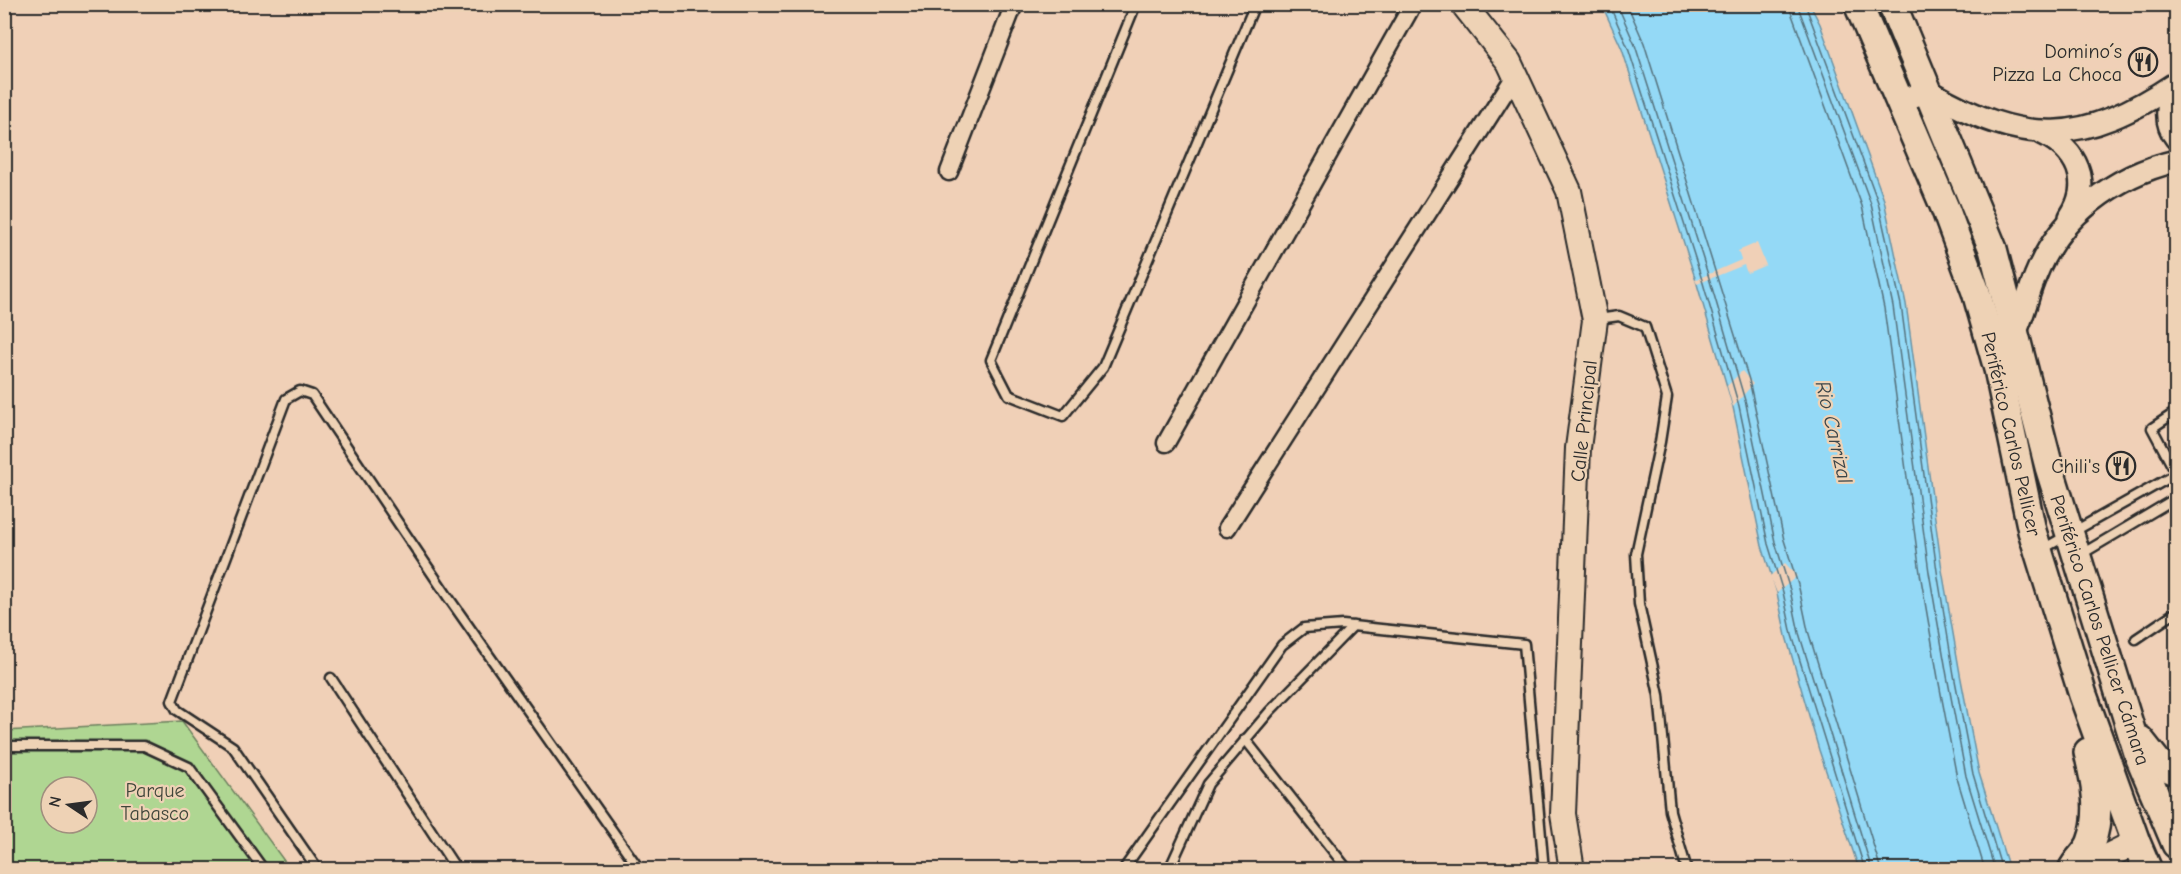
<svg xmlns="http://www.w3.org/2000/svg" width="2181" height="874" font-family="'Comic Neue',sans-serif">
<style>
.green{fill:#afd692;stroke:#6d805e;stroke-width:1.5;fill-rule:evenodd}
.water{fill:#94d9f6;stroke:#6a93a5;stroke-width:1.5}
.pier{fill:#f0d0b7}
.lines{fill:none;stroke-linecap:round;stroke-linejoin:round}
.shore{stroke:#55717c;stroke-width:1.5}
.service-casing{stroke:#2b2b2b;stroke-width:13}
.minor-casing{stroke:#2b2b2b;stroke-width:21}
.tertiary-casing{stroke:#2b2b2b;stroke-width:26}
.secondary-casing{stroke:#2b2b2b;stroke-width:28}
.primary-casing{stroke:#2b2b2b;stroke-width:32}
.service{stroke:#eed2b5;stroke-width:8}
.minor{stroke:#eed2b5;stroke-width:16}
.tertiary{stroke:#eed2b5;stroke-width:21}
.secondary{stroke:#eed2b5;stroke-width:24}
.primary{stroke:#eed2b5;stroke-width:27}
.labels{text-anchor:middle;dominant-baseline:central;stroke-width:4.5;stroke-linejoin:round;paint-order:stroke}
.poi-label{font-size:20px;fill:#2b2b2b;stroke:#eed2b5;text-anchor:end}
.street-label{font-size:20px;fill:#2b2b2b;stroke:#eed2b5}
.park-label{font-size:20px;fill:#3f453a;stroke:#eed2b5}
.water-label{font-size:21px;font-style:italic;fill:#3b4549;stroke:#eed2b5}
</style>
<rect width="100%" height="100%" fill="#f0d0b7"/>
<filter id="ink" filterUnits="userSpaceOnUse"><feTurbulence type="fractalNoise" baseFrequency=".0167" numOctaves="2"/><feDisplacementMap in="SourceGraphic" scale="12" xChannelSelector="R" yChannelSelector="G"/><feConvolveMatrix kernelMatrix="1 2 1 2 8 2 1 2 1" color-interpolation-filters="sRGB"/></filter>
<g filter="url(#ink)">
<!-- green -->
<path class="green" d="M 182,721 L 290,869 L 5,870 L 5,731 ZM 51,787 L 87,787 L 87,823 L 51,823 Z"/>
<!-- water -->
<path class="water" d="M 1602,5 L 1810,5 L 1820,24 L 1884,200 L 1906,304 L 1942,570 L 1960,674 L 1979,773 L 2009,869 L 1859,869 L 1819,750 L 1786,636 L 1777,593 L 1762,546 L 1733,407 L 1697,284 L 1622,49 Z"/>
<!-- pier -->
<g class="pier">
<path d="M 1757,243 L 1766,265 L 1747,273 L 1744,265 L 1697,284 L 1695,280 L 1741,260 L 1738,251 Z"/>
<path d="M 1742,371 L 1753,384 L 1733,407 L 1727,386 Z"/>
<path d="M 1785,563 L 1797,576 L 1777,593 L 1770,576 Z"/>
</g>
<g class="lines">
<!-- shore -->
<g class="shore">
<path d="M 1609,4 L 1628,48 L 1703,283 L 1739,406 L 1768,544 L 1783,592 L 1792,635 L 1865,870"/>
<path d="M 1617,4 L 1635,45 L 1710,281 L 1746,404 L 1775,542 L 1790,590 L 1799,633 L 1872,870"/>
<path d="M 1627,4 L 1644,43 L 1749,380 L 1784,540 L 1799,588 L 1808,631 L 1881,870"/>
<path d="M 1788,4 L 1862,206 L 1884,308 L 1920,573 L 1938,678 L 1957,778 L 1985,870"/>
<path d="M 1797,4 L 1871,204 L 1893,306 L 1929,572 L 1947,676 L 1966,776 L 1995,870"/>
<path d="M 1805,4 L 1878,202 L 1901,305 L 1937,571 L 1954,675 L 1973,774 L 2002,870"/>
</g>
<!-- service casing -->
<g class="service-casing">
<g id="service">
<path d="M 1136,4 L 991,360 L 1009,395 L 1063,416 L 1103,367 L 1255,4"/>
<path d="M 1598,319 L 1619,316 L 1645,327 L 1667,397 L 1660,442 L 1636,554 L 1639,604 L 1659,695 L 1670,811 L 1687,870"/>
<path d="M 2176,412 L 2152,428 L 2176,473"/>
<path d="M 2041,550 L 2176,474"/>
<path d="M 2080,555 L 2176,498"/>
<path d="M 2136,639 L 2176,612"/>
<path d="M 331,678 L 457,870"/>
<path d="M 1245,739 L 1348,870"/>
<path d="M 4,746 L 144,746 L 189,767 L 264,870"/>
<path d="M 318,870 L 233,747 L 177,710 L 172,701 L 286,399 L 300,391 L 312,395 L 448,597 L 640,870"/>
<path d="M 1123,870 L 1282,645 L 1304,628 L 1343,625 L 1524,644 L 1544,870"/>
<path d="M 1169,870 L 1208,784 L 1270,711 L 1353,626"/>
</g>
</g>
<!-- minor casing -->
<g class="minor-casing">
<g id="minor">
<path d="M 949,172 L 1014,4"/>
<path d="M 1166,443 L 1413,4"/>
<path d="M 1227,528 L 1515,76"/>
</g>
</g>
<!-- tertiary casing -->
<g class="tertiary-casing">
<g id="tertiary">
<path d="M 2176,88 C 2166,103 2164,123 2176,138"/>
<path d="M 1899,101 L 1929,91 C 2025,147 2083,145 2176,83"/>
<path d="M 2042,133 C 2077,150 2093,182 2070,217"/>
<path d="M 2008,335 L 2015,333 C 2024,315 2027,296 2035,277 C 2058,217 2115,175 2176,161"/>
</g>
</g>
<!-- secondary casing -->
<g class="secondary-casing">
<g id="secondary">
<path d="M 1463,4 L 1509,62 L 1569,191 L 1595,320 L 1578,448 L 1563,814 L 1572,870"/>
<path d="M 2080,870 L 2136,842"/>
</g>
</g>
<!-- primary casing -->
<g class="primary-casing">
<g id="primary">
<path d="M 1858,4 L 1945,208 L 1976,292 L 1998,369 L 2032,531 L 2083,695 L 2136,842 L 2148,870"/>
<path d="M 1892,4 L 1993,249 L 2049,467 L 2139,756 L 2176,844"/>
<path d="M 2140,740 L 2159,764 L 2176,771"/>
<path d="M 2072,870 C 2077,859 2087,853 2091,842 C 2102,813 2095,781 2088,752"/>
</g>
</g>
<!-- service -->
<use href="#service" class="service"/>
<!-- minor -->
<use href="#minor" class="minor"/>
<!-- tertiary -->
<use href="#tertiary" class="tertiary"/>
<!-- secondary -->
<use href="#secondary" class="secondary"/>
<!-- primary -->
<use href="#primary" class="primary"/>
</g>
</g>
<!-- icons -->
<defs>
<g id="restaurant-ring" transform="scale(1.5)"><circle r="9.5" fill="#eed2b5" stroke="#2b2b2b" stroke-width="1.5"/><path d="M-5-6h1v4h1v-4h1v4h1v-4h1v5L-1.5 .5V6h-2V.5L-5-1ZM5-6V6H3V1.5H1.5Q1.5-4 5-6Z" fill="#2b2b2b"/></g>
</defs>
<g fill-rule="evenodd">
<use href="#restaurant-ring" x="2143" y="62"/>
<use href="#restaurant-ring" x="2121" y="466"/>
</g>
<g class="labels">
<!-- poi labels -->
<g class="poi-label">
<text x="2122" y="51">Domino´s<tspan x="2122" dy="23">Pizza La Choca</tspan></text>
<text x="2100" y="466">Chili's</text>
</g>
<!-- street labels -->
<g class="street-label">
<text transform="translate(1584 421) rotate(-84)">Calle Principal</text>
<text transform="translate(2011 434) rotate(77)">Periférico Carlos Pellicer</text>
<text transform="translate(2100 630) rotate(72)">Periférico Carlos Pellicer Cámara</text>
</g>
<!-- park labels -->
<g class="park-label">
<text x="155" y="790">Parque<tspan x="155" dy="23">Tabasco</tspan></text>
</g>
<!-- water labels -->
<g class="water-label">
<text transform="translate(1834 432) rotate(77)">Rio Carrizal</text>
</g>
</g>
<!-- margin -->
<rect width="2181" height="874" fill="none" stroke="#eed2b5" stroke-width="24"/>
<rect x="12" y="12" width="2157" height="850" fill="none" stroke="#2b2b2b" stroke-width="2" filter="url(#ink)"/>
<!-- north arrow -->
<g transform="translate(69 805) rotate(283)"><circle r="28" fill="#eed2b5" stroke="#a08f7e" stroke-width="1.5"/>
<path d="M0-4.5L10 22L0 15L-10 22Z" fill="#2b2b2b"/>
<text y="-9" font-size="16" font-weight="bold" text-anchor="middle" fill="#2b2b2b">N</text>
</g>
</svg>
